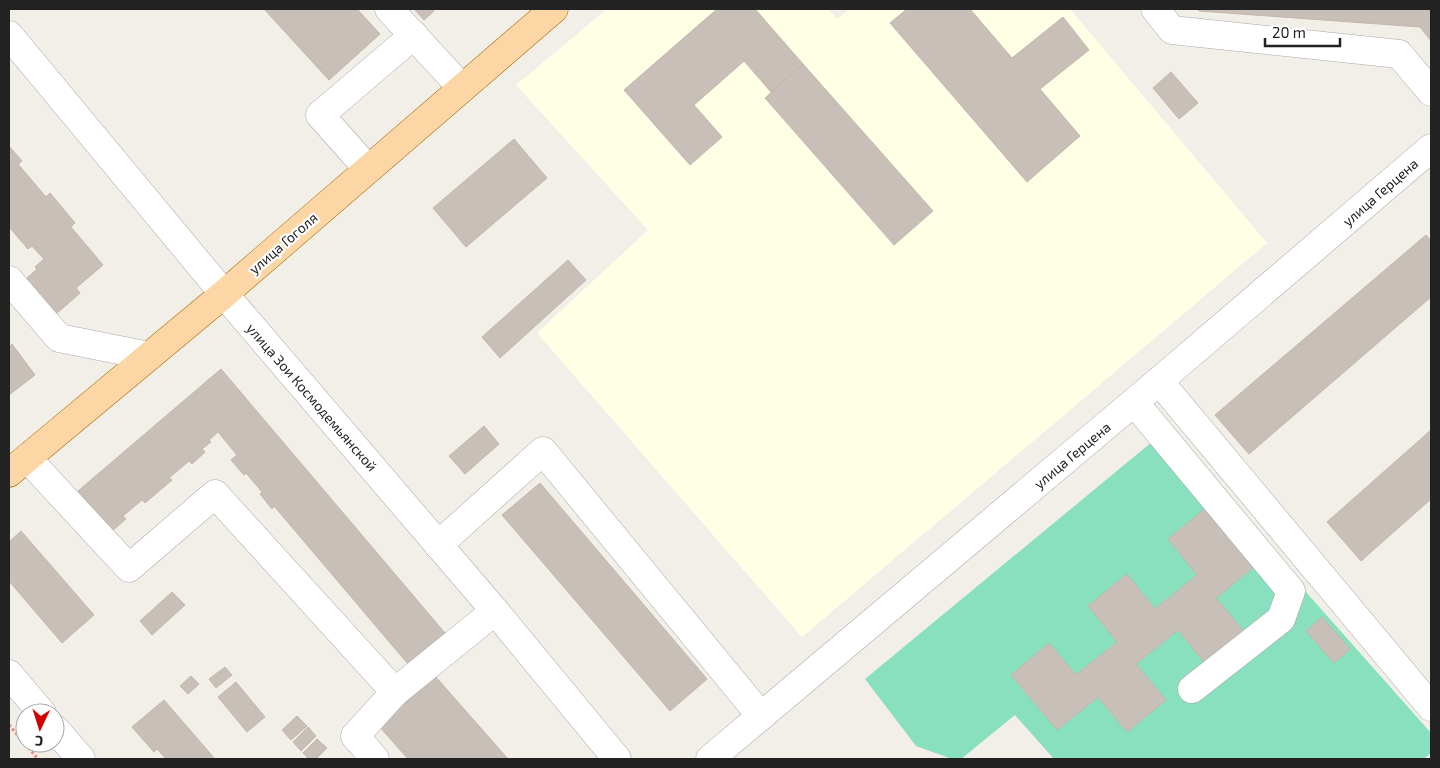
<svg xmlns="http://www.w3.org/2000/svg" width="1440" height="768" font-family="'Exo 2',sans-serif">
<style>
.education{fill:#ffffe5}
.pitch{fill:#88e0be}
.building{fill:#c7bfb8;stroke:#c4b6ab}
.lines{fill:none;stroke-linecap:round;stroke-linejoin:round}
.minor-casing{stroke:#a9a9a9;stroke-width:29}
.major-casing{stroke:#a06b00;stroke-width:29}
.path{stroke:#fa8072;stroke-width:3;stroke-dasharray:2.5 2.5;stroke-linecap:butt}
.minor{stroke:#fff;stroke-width:28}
.major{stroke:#fcd6a4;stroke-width:28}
.labels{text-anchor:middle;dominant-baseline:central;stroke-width:4.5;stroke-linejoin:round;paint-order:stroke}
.street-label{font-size:14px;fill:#222;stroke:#fff}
</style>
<rect width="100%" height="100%" fill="#f2efe9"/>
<!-- education -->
<path class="education" d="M 607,9 L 828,9 L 837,19 L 850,9 L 1070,9 L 1267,243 L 802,637 L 537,333 L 648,230 L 516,85 Z"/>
<!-- pitch -->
<path class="pitch" d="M 1164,432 L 1431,733 L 1431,753 L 1424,759 L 1054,759 L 1015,715 L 961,759 L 952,759 L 916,746 L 865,679 Z"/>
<!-- building -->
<g class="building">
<path d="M 264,9 L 357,9 L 380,34 L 329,80 Z"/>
<path d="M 414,9 L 432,9 L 434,11 L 424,20 Z"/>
<path d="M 717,9 L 755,9 L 803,64 L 771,92 L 744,61 L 694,105 L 722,137 L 690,165 L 624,90 Z"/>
<path d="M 907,9 L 970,9 L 1012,58 L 1063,17 L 1089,50 L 1040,89 L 1080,136 L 1027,182 L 890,23 Z"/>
<path d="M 1198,9 L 1431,9 L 1431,41 L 1420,27 L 1199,11 Z"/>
<path d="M 803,64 L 933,211 L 894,245 L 765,98 Z"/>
<path d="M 1171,72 L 1198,103 L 1179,119 L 1153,88 Z"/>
<path d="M 514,139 L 547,178 L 466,247 L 433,208 Z"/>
<path d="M 9,146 L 22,161 L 18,164 L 46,197 L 50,193 L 75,223 L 71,227 L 103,265 L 76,288 L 80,293 L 56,314 L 26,279 L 37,269 L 35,267 L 44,259 L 32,246 L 28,249 L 9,227 Z"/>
<path d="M 1426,235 L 1431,241 L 1431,297 L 1249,454 L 1215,415 Z"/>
<path d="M 568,260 L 586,280 L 500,358 L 482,337 Z"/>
<path d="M 12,344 L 35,375 L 9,395 L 9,347 Z"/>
<path d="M 221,369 L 445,633 L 408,664 L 274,506 L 272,509 L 260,494 L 262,492 L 246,473 L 244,475 L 231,460 L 237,455 L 218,432 L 209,440 L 211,442 L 202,449 L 205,452 L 192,464 L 189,461 L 169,478 L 172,480 L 145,503 L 142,500 L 123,516 L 126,519 L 112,531 L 78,491 Z"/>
<path d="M 484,426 L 499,444 L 465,474 L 449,456 Z"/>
<path d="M 1431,430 L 1431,499 L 1361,561 L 1327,522 Z"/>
<path d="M 540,483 L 707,679 L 670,711 L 502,515 Z"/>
<path d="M 1207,507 L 1255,566 L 1216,598 L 1246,634 L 1207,666 L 1178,630 L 1136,664 L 1166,700 L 1127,732 L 1098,697 L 1057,730 L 1011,675 L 1049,643 L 1076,675 L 1117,642 L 1088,606 L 1127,574 L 1155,609 L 1197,575 L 1168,539 Z"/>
<path d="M 21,531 L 94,615 L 62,643 L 9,581 L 9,542 Z"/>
<path d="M 172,592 L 185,605 L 152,635 L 140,621 Z"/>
<path d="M 1322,617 L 1350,649 L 1334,663 L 1306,631 Z"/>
<path d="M 225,667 L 232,675 L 216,688 L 209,679 Z"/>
<path d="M 191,676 L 199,684 L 188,694 L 180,686 Z"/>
<path d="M 435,676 L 508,759 L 408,759 L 379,726 Z"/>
<path d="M 236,682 L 265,717 L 247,732 L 218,697 Z"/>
<path d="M 164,700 L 215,759 L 166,759 L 157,749 L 154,752 L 132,727 Z"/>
<path d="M 297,716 L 307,726 L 291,740 L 282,730 Z"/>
<path d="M 308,727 L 316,736 L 301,751 L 293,742 Z"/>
<path d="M 317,739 L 327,748 L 316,759 L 309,759 L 303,753 Z"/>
</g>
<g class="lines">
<!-- minor casing -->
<g class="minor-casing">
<g id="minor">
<path d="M 389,9 L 462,88"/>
<path d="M 1155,9 L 1172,30 L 1399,54 L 1431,92"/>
<path d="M 9,35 L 224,294 L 495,611 L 617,759"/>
<path d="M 368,169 L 320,115 L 414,35"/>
<path d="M 9,280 L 59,338 L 149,356"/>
<path d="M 1159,381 L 1431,707"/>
<path d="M 1134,402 L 1291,591 L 1281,619 L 1192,689"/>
<path d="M 27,458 L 129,568 L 215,494 L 395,692"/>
<path d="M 438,545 L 543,451 L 761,716"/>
<path d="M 9,674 L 42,713"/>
<path d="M 55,729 L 81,759"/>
<path d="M 375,759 L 355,736 L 395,692 L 495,611"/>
<path d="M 710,759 L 1159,381 L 1431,148"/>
</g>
</g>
<!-- major casing -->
<g class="major-casing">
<path id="major" d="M 9,473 L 224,294 L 554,9"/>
</g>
<!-- path -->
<path class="path" d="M 9,725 L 38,759"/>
<!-- minor -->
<use href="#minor" class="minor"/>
<!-- major -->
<use href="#major" class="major"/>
</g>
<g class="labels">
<!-- street labels -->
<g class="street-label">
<text transform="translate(1380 192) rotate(-41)">улица Герцена</text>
<text transform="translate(283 243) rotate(-41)">улица Гоголя</text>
<text transform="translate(312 397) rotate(49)">улица Зои Космодемьянской</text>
<text transform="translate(1072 455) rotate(-40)">улица Герцена</text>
</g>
</g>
<!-- border -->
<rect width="1440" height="768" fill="none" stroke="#222222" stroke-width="20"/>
<!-- north arrow -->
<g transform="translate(40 728) rotate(184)"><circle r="24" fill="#ffffff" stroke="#a7a7a7"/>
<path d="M0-4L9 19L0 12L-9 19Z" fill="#d40000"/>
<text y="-8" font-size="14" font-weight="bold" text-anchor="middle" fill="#222222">С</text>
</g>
<!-- scale -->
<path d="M1265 38v8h75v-8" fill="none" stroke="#222222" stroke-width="2.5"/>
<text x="1272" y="38" font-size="15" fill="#222222" stroke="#ffffff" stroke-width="4" paint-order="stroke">20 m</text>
</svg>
